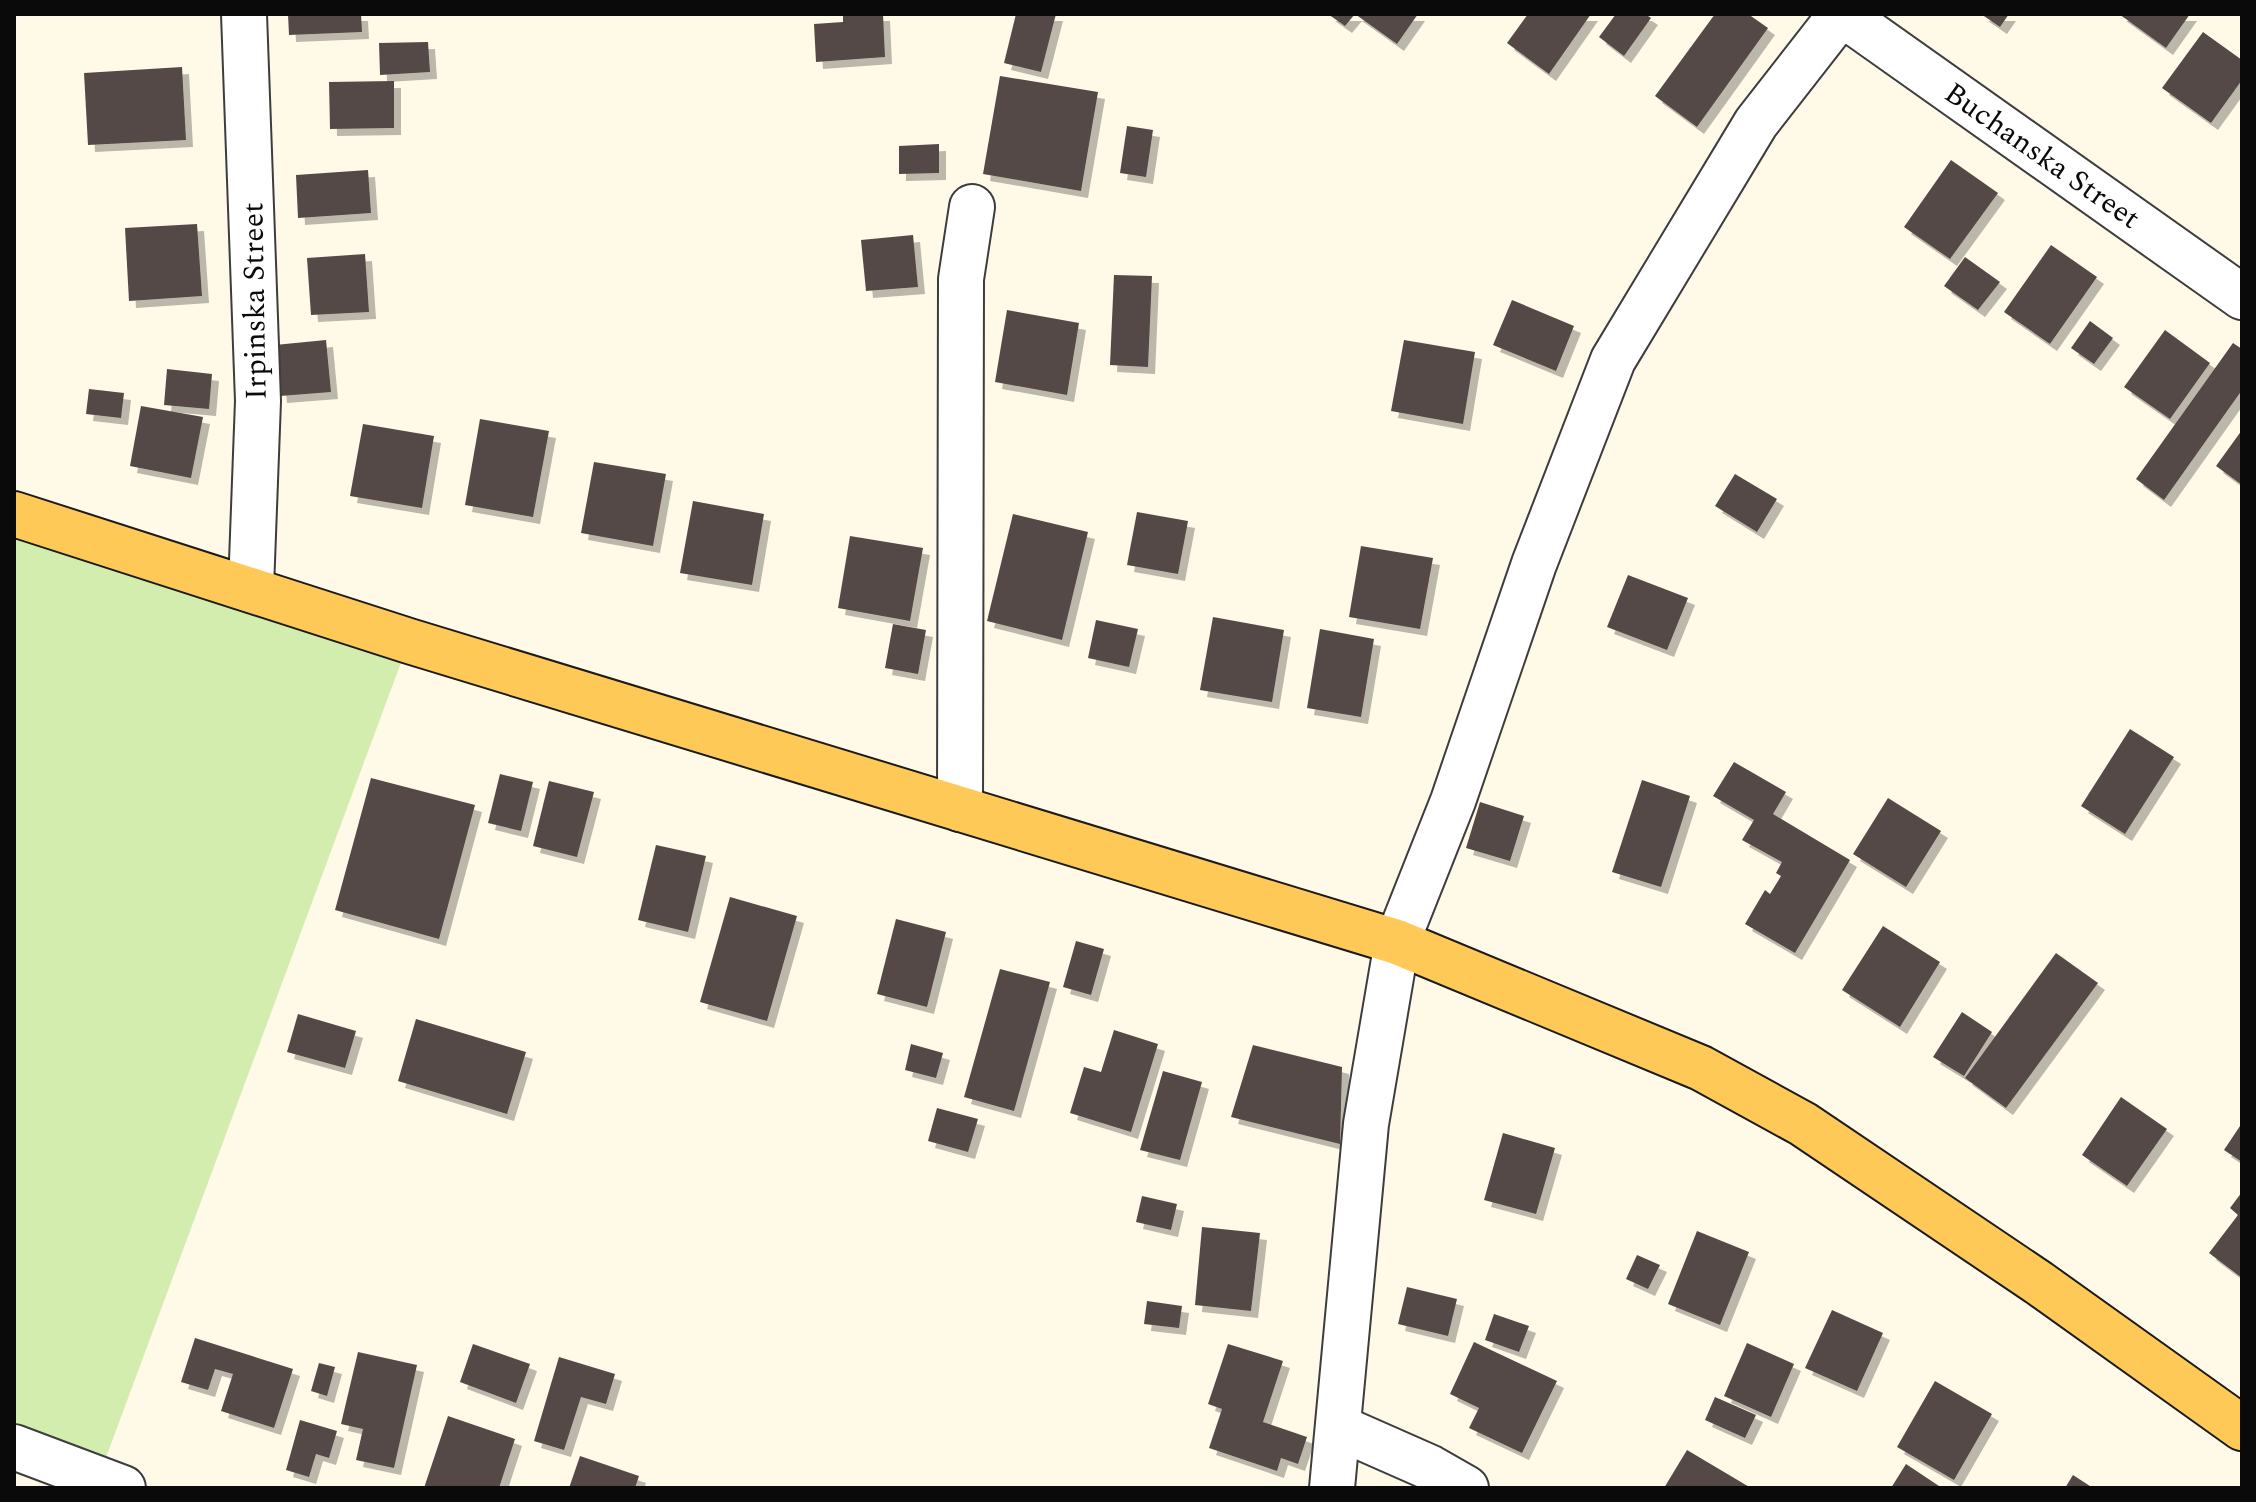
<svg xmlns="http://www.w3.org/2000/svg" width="2256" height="1502" font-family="Spectral,serif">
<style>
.green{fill:#d3edae}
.building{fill:#544a46;filter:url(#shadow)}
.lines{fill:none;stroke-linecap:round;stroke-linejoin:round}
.minor-casing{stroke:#3d3d3d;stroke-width:48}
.major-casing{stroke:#1b1b1b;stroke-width:48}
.minor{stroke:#fff;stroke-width:44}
.major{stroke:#ffc958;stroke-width:44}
.labels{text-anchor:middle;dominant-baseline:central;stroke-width:8;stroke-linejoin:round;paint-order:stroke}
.street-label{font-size:30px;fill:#0a0a0a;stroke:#fff}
</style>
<defs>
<filter id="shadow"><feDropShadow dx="7" dy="7" stdDeviation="0" flood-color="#0004"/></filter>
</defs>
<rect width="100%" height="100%" fill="#fff9e8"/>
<!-- green -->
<path class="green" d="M 14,514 L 409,641 L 98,1479 L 14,1447 Z"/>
<!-- building -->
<g class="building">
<path d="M 288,14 L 361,14 L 362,32 L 289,35 Z"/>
<path d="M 843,14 L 883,14 L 885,57 L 816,62 L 814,24 L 843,22 Z"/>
<path d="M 1016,14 L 1056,14 L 1041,72 L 1004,63 Z"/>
<path d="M 1328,14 L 1355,14 L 1345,26 Z"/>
<path d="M 1355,14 L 1418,14 L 1397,44 Z"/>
<path d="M 1528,14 L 1591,14 L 1549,74 L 1507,43 Z"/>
<path d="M 1616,14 L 1645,14 L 1651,18 L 1624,56 L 1599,37 Z"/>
<path d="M 1715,14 L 1748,14 L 1768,28 L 1697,127 L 1655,96 Z"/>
<path d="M 1981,14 L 2009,14 L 2000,27 Z"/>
<path d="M 2119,14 L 2190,14 L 2166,48 Z"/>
<path d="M 2203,32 L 2242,60 L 2242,80 L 2211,123 L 2162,88 Z"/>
<path d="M 428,42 L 430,72 L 380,75 L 379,43 Z"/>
<path d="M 182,67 L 186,140 L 88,145 L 84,73 Z"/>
<path d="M 1000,76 L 1098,92 L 1081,191 L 983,174 Z"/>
<path d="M 394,81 L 394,128 L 330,129 L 329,82 Z"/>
<path d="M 1127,126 L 1153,130 L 1146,177 L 1120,173 Z"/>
<path d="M 939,144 L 939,173 L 899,174 L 899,146 Z"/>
<path d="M 1951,160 L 1998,193 L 1950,259 L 1904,227 Z"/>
<path d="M 368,170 L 371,213 L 298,218 L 296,175 Z"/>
<path d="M 197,224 L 202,296 L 129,301 L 125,228 Z"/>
<path d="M 913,235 L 918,287 L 866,291 L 861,240 Z"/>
<path d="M 2051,245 L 2097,277 L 2050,344 L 2004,312 Z"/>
<path d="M 365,254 L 369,312 L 311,315 L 307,258 Z"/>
<path d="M 1965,257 L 2000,282 L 1978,310 L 1944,286 Z"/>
<path d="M 1114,275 L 1152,276 L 1148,367 L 1110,365 Z"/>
<path d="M 1512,300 L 1574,326 L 1556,371 L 1493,345 Z"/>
<path d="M 1007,310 L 1079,323 L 1067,395 L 995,382 Z"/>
<path d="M 2090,321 L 2113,338 L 2094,364 L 2071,348 Z"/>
<path d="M 2165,330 L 2210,363 L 2170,419 L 2124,387 Z"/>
<path d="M 326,340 L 331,392 L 280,396 L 275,345 Z"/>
<path d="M 1404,340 L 1475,352 L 1463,424 L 1391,411 Z"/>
<path d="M 2233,343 L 2242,349 L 2242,390 L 2164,500 L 2136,479 Z"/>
<path d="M 167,369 L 212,374 L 209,409 L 164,405 Z"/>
<path d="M 89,389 L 124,393 L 121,418 L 86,414 Z"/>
<path d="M 141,406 L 203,417 L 191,478 L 130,466 Z"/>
<path d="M 480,419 L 549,431 L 533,517 L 465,505 Z"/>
<path d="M 363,424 L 434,436 L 422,508 L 350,496 Z"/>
<path d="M 2242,430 L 2242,485 L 2216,466 Z"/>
<path d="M 594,462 L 666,474 L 653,546 L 581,533 Z"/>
<path d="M 1735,474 L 1777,499 L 1757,532 L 1715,506 Z"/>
<path d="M 693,501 L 764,514 L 752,585 L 680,573 Z"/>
<path d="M 1137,512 L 1188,521 L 1178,574 L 1127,565 Z"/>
<path d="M 1013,514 L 1088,532 L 1062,640 L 987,621 Z"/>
<path d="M 850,536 L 923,548 L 910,621 L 838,608 Z"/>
<path d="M 1361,546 L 1433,558 L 1420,629 L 1349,617 Z"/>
<path d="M 1628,575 L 1688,598 L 1667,650 L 1607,627 Z"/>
<path d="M 1213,617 L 1284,630 L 1272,702 L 1200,690 Z"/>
<path d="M 1096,620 L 1138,629 L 1129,667 L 1088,658 Z"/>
<path d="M 893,624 L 926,630 L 918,674 L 885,668 Z"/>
<path d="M 1320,629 L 1374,639 L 1361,717 L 1307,708 Z"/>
<path d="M 2130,729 L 2174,757 L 2125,834 L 2081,806 Z"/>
<path d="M 1734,762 L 1786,792 L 1773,814 L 1850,860 L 1795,953 L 1745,924 L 1765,890 L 1770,894 L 1781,876 L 1776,873 L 1782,862 L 1742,840 L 1754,820 L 1713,796 Z"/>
<path d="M 500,774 L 533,782 L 521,831 L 488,823 Z"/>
<path d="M 371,778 L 475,805 L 439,939 L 335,910 Z"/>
<path d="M 1642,780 L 1690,796 L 1661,887 L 1612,872 Z"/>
<path d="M 549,781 L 594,792 L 577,857 L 533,846 Z"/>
<path d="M 1888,798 L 1941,831 L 1906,887 L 1853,854 Z"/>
<path d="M 1480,802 L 1524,816 L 1510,861 L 1466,848 Z"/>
<path d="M 656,845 L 706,856 L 688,932 L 638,920 Z"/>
<path d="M 730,897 L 797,916 L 767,1021 L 700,1002 Z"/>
<path d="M 896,919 L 946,932 L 927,1007 L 877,994 Z"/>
<path d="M 1883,926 L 1940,962 L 1900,1027 L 1842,990 Z"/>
<path d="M 1076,941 L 1104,949 L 1091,995 L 1063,987 Z"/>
<path d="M 2056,953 L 2098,983 L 2006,1108 L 1965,1078 Z"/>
<path d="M 1000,969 L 1050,982 L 1014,1111 L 964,1097 Z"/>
<path d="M 1962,1012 L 1992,1032 L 1964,1076 L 1933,1057 Z"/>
<path d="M 298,1014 L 356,1031 L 345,1068 L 287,1052 Z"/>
<path d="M 416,1019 L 526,1052 L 507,1114 L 398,1081 Z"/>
<path d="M 1114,1030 L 1158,1044 L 1131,1132 L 1070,1113 L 1084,1067 L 1101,1072 Z"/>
<path d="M 911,1044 L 943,1053 L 936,1078 L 905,1070 Z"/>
<path d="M 1253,1045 L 1342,1067 L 1340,1144 L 1231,1117 Z"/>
<path d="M 1163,1071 L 1202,1082 L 1180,1160 L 1140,1150 Z"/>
<path d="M 2121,1097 L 2167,1129 L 2127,1186 L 2082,1155 Z"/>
<path d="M 937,1108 L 978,1119 L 968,1152 L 928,1141 Z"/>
<path d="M 2242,1123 L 2242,1162 L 2224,1150 Z"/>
<path d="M 1503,1133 L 1555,1148 L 1536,1214 L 1484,1200 Z"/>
<path d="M 2242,1192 L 2242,1278 L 2209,1253 L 2238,1215 L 2230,1208 Z"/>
<path d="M 1142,1196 L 1177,1204 L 1171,1230 L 1136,1222 Z"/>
<path d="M 1202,1227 L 1260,1233 L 1251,1311 L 1195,1305 Z"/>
<path d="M 1697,1231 L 1749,1252 L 1720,1325 L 1668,1304 Z"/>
<path d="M 1637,1255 L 1660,1265 L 1648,1289 L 1626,1279 Z"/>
<path d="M 1407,1287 L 1457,1299 L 1448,1336 L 1398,1324 Z"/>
<path d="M 1147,1301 L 1182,1306 L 1179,1328 L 1144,1324 Z"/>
<path d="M 1832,1310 L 1883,1333 L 1857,1391 L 1805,1368 Z"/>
<path d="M 1494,1314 L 1529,1326 L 1519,1352 L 1485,1340 Z"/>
<path d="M 195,1338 L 293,1369 L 274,1428 L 221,1411 L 233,1374 L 215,1369 L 208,1390 L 181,1382 Z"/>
<path d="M 1474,1342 L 1557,1381 L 1522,1453 L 1469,1428 L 1479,1408 L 1450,1394 Z"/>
<path d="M 1747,1343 L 1794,1364 L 1771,1417 L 1724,1396 Z"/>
<path d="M 473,1344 L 530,1364 L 516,1403 L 460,1382 Z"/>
<path d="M 1228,1344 L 1283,1361 L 1263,1422 L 1307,1437 L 1298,1464 L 1281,1458 L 1277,1471 L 1209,1448 L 1222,1409 L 1208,1404 Z"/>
<path d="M 358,1352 L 417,1365 L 394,1468 L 356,1460 L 363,1429 L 341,1424 Z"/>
<path d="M 559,1357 L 615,1374 L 606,1404 L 581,1397 L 564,1450 L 534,1441 Z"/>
<path d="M 319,1363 L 335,1367 L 327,1396 L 311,1391 Z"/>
<path d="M 1935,1381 L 1992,1414 L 1954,1480 L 1897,1447 Z"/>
<path d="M 1715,1397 L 1756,1415 L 1745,1438 L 1705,1420 Z"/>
<path d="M 448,1416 L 515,1439 L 499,1488 L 424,1488 Z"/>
<path d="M 300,1420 L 337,1431 L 329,1458 L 316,1454 L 309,1477 L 286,1470 Z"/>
<path d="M 1687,1450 L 1751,1488 L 1664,1488 Z"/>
<path d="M 580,1456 L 639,1476 L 635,1488 L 569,1488 Z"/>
<path d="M 1906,1464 L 1942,1488 L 1891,1488 Z"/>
<path d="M 2073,1475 L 2093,1488 L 2065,1488 Z"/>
</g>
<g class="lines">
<!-- minor casing -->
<g class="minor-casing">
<g id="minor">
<path d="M 244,14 L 258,401 L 251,588"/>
<path d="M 1842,14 L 2242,297"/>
<path d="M 960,809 L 961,279 L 972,207"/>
<path d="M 1338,1427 L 1431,1468 L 1466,1488"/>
<path d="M 14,1447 L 123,1488"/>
<path d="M 1332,1488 L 1366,1124 L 1397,942 L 1453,801 L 1534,564 L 1613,360 L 1756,123 L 1841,14"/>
</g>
</g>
<!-- major casing -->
<g class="major-casing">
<path id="major" d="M 14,514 L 409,641 L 1397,942 L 1701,1068 L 1803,1124 L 2039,1283 L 2242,1428"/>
</g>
<!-- minor -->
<use href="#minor" class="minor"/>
<!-- major -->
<use href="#major" class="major"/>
</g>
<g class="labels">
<!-- street labels -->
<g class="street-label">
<text transform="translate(2042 156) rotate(35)">Buchanska Street</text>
<text transform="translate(255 301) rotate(-91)">Irpinska Street</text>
</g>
</g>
<!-- border -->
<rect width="2256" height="1502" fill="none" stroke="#0a0a0a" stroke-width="32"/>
</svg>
